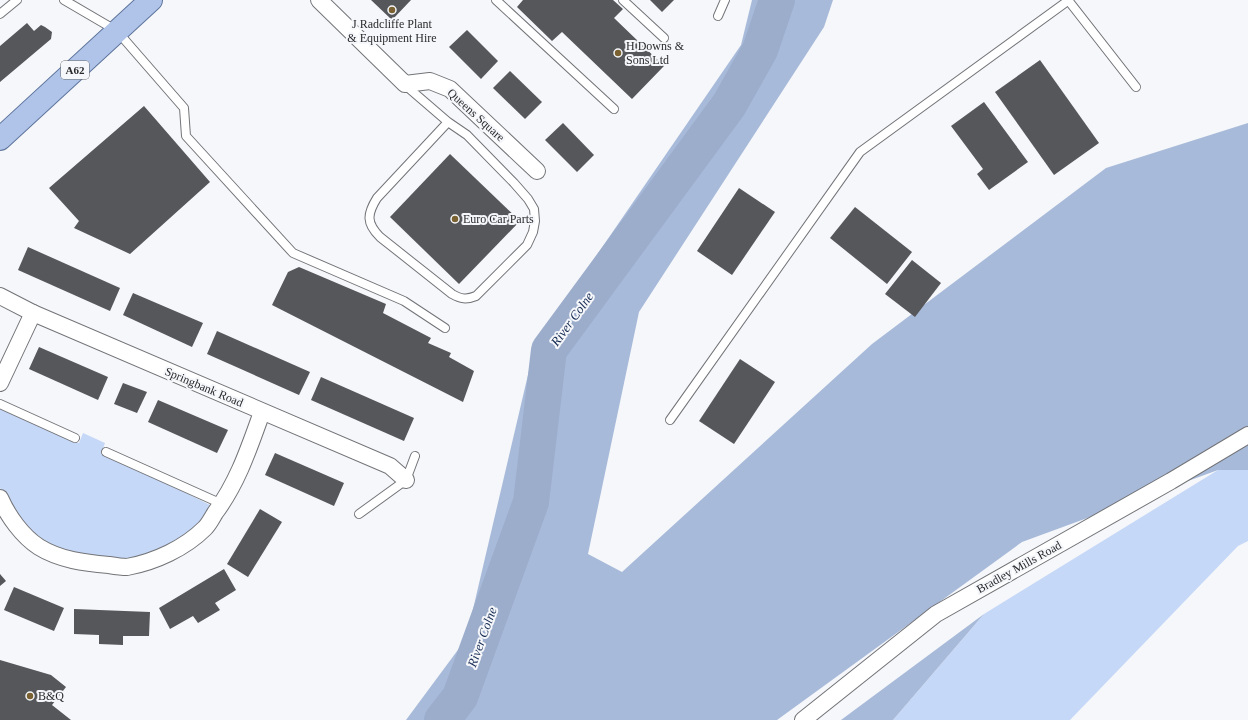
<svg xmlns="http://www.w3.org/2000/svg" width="1248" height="720" font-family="'Times New Roman',serif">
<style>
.green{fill:#c6d8f7}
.forest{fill:#a8bad9}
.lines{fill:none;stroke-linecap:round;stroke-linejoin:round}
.river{stroke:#9cadcc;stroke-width:36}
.building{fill:#55575a}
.lane-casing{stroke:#737478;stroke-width:10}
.street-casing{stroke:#737478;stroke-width:18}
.primary-casing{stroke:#5e749c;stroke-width:24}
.lane{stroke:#fff;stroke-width:8}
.street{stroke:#fff;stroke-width:16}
.primary{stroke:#afc4e8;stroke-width:22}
.poi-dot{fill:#7a6132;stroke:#f5f7fa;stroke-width:1.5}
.labels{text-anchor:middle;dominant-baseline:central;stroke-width:4;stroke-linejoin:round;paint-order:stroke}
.shield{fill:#f5f7fa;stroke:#67686a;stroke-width:1}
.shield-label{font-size:11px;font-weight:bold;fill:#2a2b2d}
.poi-label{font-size:12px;fill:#2a2b2d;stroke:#f5f7fa;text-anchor:start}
.street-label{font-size:12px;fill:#2a2b2d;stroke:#f5f7fa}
.water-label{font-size:13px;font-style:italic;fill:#142a52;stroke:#f5f7fa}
</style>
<rect width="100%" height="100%" fill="#f5f7fa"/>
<!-- green -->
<g class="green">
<path d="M 0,409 L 79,443 L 83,433 L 105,443 L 101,454 L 150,475 L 214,507 L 202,523 L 182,540 L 125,563 L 97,561 L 39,543 L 14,516 L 0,488 Z"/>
<path d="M 1218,470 L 1248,470 L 1248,541 L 1238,546 L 1070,720 L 893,720 L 984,614 Z"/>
</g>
<!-- forest -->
<g class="forest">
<path d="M 752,0 L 833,0 L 824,27 L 639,312 L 588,554 L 622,572 L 872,344 L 1106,168 L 1248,123 L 1248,470 L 1218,470 L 1022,542 L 777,720 L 406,720 L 466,639 L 535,345 L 741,45 Z"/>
<path d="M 984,614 L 893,720 L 841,720 Z"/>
</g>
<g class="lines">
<!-- river -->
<path class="river" d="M 442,720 L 460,697 L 531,502 L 549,350 L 729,105 L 760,50 L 777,0"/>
</g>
<!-- building -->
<g class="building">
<path d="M 371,0 L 411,0 L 392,20 Z"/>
<path d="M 523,0 L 613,0 L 623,9 L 614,18 L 664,66 L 632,99 L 562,32 L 552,41 L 517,7 Z"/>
<path d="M 650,0 L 674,0 L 662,12 Z"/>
<path d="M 27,23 L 34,31 L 41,25 L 45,27 L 52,32 L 51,39 L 0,82 L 0,46 Z"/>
<path d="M 467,30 L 498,61 L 481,79 L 449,47 Z"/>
<path d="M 1040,60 L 1099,143 L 1054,175 L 995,92 Z"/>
<path d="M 510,71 L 542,102 L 525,119 L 493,88 Z"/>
<path d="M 984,102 L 1028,162 L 989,190 L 977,174 L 983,169 L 951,126 Z"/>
<path d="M 144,106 L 210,182 L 130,254 L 74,228 L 79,221 L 49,188 Z"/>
<path d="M 563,123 L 594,155 L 577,172 L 545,140 Z"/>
<path d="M 450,154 L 520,221 L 459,284 L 390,217 Z"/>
<path d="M 739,188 L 775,212 L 732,275 L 697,251 Z"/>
<path d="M 855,207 L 912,252 L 887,284 L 830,238 Z"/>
<path d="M 28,247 L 120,288 L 110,311 L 18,270 Z"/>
<path d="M 912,260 L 941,283 L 915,317 L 885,294 Z"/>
<path d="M 299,267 L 386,304 L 383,313 L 431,338 L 428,343 L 451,353 L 449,357 L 474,371 L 463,402 L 272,305 L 288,272 Z"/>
<path d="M 133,293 L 203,323 L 192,347 L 123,315 Z"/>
<path d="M 217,331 L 310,372 L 299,395 L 207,354 Z"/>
<path d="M 39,347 L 108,377 L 98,400 L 29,369 Z"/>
<path d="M 740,359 L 775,382 L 734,444 L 699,421 Z"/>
<path d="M 321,377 L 414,418 L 404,441 L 311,400 Z"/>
<path d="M 123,383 L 147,392 L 137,413 L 114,404 Z"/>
<path d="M 158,400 L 228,430 L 217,453 L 148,422 Z"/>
<path d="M 275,453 L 344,483 L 334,506 L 265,475 Z"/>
<path d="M 260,509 L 282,522 L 248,577 L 227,564 Z"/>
<path d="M 224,569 L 236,590 L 215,603 L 220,610 L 198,623 L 193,616 L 170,629 L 159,608 Z"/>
<path d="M 0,574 L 6,581 L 0,586 Z"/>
<path d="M 14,587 L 64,608 L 54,631 L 4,610 Z"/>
<path d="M 74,609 L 150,612 L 149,636 L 123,636 L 123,645 L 99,644 L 99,635 L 74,634 Z"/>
<path d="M 0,660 L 51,675 L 66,687 L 52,705 L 71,720 L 0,720 Z"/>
</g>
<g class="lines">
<!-- lane casing -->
<g class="lane-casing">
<g id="lane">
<path d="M 64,0 L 117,31 L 184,108 L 186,136 L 293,253 L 404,301 L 445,328"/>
<path d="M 496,0 L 614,109"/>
<path d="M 623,0 L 664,38"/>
<path d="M 1068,0 L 1136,87"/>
<path d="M 0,14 L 17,0"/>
<path d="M 718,16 L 725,0"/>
<path d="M 405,85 L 448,122 L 467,135 L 514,183 L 528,199 L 534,209 L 535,221 L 533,232 L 527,245 L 476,296 C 466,300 461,299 452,294 L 380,237 C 366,223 367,214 377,198 L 448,122"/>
<path d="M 0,404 L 75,438"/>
<path d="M 670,420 L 860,152 L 1069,0"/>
<path d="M 106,452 L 222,504"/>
<path d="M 359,514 L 406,480 L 415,456"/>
</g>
</g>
<!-- street casing -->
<g class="street-casing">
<g id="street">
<path d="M 319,0 L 405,84 L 430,81 L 450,89 L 537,171"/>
<path d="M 0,296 L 33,313 L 390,466 L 406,480"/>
<path d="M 0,383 L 33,313"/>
<path d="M 0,498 C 8,516 22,536 39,547 C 60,560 85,563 109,565 C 115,566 121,567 127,567 C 155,562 185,548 205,528 C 209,524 212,518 215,513 C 238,482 249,448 262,412"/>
<path d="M 803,720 L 936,614 L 1171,481 L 1248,435"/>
</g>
</g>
<!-- primary casing -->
<g class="primary-casing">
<path id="primary" d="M 0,139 L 151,0"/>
</g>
<!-- lane -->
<use href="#lane" class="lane"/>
<!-- street -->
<use href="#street" class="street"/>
<!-- primary -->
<use href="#primary" class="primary"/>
</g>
<!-- markers -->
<g class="poi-dot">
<circle cx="392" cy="10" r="4"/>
<circle cx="618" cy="53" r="4"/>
<circle cx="455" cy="219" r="4"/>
<circle cx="30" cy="696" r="4"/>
</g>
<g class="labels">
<!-- shield labels -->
<rect class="shield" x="61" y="61" width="28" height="18" rx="3"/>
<g class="shield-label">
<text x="75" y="70">A62</text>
</g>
<!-- poi labels -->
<g class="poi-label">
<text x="392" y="24" text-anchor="middle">J Radcliffe Plant<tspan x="392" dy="14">&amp; Equipment Hire</tspan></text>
<text x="626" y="46">H Downs &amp;<tspan x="626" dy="14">Sons Ltd</tspan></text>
<text x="463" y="219">Euro Car Parts</text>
<text x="38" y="696">B&amp;Q</text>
</g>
<!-- street labels -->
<g class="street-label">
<text transform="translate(476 115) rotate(42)">Queens Square</text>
<text transform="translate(204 387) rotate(23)">Springbank Road</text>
<text transform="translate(1019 567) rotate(-29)">Bradley Mills Road</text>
</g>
<!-- water labels -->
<g class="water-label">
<text transform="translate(572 319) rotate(-54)">River Colne</text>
<text transform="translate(482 637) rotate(-70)">River Colne</text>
</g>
</g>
</svg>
